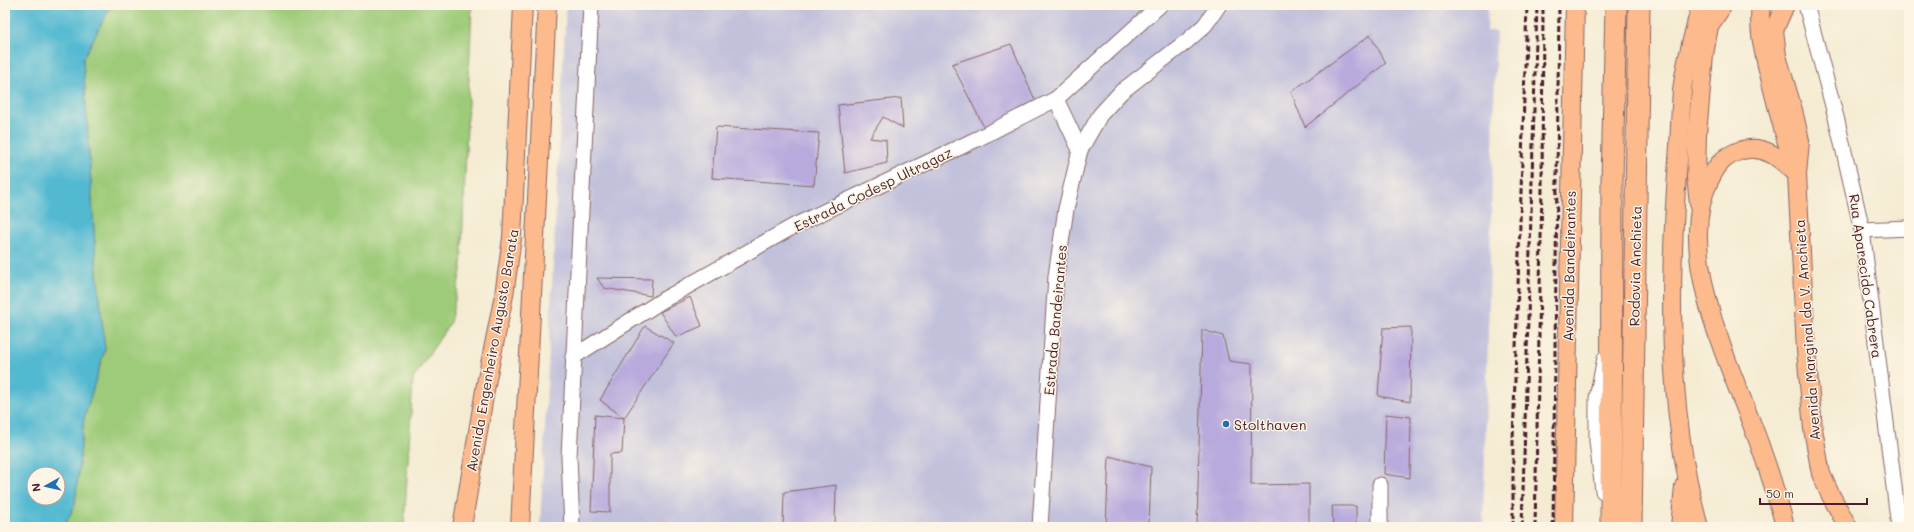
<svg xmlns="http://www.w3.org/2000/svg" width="1914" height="532" font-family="Mali,sans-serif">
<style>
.industrial{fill:#c2c1dc}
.green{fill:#9ecb79;stroke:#747552}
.water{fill:#53b9d1;stroke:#4e6c7e;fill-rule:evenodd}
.building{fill:#b8aadd}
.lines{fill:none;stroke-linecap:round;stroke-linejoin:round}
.minor-casing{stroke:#866665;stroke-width:17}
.major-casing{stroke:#866665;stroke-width:20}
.highway-casing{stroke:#866665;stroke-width:23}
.minor{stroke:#fff;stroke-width:15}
.major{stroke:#fcba8d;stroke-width:18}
.highway{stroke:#fcba8d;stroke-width:21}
.rail{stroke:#4a1f2b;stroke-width:3;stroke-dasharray:6 3;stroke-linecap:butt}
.poi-dot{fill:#1f6fb2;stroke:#fcf5e5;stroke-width:1.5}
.labels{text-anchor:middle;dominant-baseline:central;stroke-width:3;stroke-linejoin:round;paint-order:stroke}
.street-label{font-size:14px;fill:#4a1f2b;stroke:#fcf5e5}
.poi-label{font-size:14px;fill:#4a1f2b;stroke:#fcf5e5;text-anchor:start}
</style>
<rect width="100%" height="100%" fill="#fcf5e5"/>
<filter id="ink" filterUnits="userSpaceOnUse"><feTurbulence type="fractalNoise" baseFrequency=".025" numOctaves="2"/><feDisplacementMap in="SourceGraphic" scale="8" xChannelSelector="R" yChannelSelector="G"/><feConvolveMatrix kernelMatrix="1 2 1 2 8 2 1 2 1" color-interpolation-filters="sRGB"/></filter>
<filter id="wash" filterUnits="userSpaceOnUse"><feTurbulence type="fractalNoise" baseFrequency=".012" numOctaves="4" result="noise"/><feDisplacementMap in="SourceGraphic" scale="16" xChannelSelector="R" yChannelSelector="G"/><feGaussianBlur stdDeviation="0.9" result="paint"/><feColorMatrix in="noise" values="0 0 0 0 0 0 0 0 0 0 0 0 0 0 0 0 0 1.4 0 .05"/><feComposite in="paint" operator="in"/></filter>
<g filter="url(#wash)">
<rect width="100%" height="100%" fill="#f4ebd2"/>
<!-- industrial -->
<path class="industrial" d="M 566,5 L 1488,5 L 1487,31 L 1496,31 L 1483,527 L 540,527 Z"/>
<!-- green -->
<path class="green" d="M 111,5 L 472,5 L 461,271 L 450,323 L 413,379 L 404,527 L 64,527 L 75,504 L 84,418 L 105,349 L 96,262 L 83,59 Z"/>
<!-- water -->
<path class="water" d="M 5,5 L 111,5 L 83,59 L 96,262 L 105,349 L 84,418 L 75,504 L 64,527 L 5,527 ZM 34,474 L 58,474 L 58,498 L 34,498 Z"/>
<g id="blocks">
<!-- building -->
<g class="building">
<path d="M 1370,35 L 1386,63 L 1305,127 L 1291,92 Z"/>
<path d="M 1011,44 L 1038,107 L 985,129 L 952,64 Z"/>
<path d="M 901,98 L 903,128 L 883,117 L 870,138 L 886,140 L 887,163 L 845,173 L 838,105 Z"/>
<path d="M 716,127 L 819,133 L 814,185 L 712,178 Z"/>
<path d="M 597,278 L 652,279 L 651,296 L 604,288 Z"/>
<path d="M 690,297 L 702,326 L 676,337 L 660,312 Z"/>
<path d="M 645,326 L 674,343 L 624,418 L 600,400 Z"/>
<path d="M 1411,327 L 1410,402 L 1378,396 L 1383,328 Z"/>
<path d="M 1202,330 L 1223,336 L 1229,361 L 1252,364 L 1251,485 L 1309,484 L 1309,527 L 1197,527 Z"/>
<path d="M 1386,414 L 1411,417 L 1410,478 L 1384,474 Z"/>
<path d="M 595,415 L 624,418 L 622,453 L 610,454 L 610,512 L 591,511 Z"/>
<path d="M 1109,456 L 1151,467 L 1149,527 L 1106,527 Z"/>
<path d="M 836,485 L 835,527 L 783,527 L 784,492 Z"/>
<path d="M 1332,506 L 1356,506 L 1356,527 L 1333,527 Z"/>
</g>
</g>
</g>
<g filter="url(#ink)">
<use href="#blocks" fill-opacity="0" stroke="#866665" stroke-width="1"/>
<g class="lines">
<!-- minor casing -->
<g class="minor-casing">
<g id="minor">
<path d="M 1806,5 L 1837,121 L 1862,230 L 1899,527"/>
<path d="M 1056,99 L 1080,150"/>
<path d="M 1862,230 L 1909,228"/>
<path d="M 573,357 L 663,300 L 794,226 L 979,138 L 1056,99 L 1160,5"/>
<path d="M 1603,491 L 1597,441 L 1597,398 L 1605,358"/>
<path d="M 572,527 L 569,457 L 591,5"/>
<path d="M 1040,527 L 1056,276 L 1066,209 L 1080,150 L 1100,115 L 1121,92 L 1187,41 L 1205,25 L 1219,5"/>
<path d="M 1380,527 L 1380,485"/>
</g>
</g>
<!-- major casing -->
<g class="major-casing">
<g id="major">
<path d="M 1761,5 C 1757,32 1766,60 1772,86 C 1779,114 1786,142 1795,169"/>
<path d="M 1785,5 L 1774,30 L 1777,56 L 1793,110 L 1800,141 L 1797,174 L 1806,350 L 1813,429 L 1821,474 L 1830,494 L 1848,527"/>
<path d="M 1699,203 L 1696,178 L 1697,134 L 1704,55 L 1709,26 L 1723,5"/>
<path d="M 462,527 L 486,384 L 504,295 L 512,238 L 523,5"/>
<path d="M 520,527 L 547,5"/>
<path d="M 1564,527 L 1575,5"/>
<path d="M 1680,527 L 1684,486"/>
<path d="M 1699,527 C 1666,410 1669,280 1678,160 C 1680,137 1680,114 1682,91 C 1685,62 1694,33 1701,5"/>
<path d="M 1785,527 C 1778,498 1769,471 1759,443 C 1733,371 1672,253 1710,179 C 1717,165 1723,157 1739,151 C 1763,143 1780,158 1797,174"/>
</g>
</g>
<!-- highway casing -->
<g class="highway-casing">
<g id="highway">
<path d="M 1611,527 L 1612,181 L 1616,5"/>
<path d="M 1631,527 L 1639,5"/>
</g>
</g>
<!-- minor -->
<use href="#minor" class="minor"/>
<!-- major -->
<use href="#major" class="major"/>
<!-- highway -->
<use href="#highway" class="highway"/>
<!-- rail -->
<g class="rail">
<path d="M 1513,527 L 1513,442 L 1527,5"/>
<path d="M 1522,527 L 1537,5"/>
<path d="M 1535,527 L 1542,189 L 1543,5"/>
<path d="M 1553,527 L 1559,5"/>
</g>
</g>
</g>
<!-- markers -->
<circle class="poi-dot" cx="1226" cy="424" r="4"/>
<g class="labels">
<!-- street labels -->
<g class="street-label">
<text transform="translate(873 189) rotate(-26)">Estrada Codesp Ultragaz</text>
<text transform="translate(1569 266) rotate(-89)">Avenida Bandeirantes</text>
<text transform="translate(1635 266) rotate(-89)">Rodovia Anchieta</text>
<text transform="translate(1866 276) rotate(82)">Rua Aparecido Cabrera</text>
<text transform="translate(1055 320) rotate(-85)">Estrada Bandeirantes</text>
<text transform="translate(1807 330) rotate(-94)">Avenida Marginal da V. Anchieta</text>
<text transform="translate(492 350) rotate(-80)">Avenida Engenheiro Augusto Barata</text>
</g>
<!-- poi labels -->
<g class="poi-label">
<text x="1234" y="424">Stolthaven</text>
</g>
</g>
<!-- margin -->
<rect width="1914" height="532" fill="none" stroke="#fcf5e5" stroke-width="20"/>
<!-- north arrow -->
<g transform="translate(46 486) rotate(262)"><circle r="19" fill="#fcf5e5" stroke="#b59f9b"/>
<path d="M0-3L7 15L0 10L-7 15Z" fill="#1f6fb2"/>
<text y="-6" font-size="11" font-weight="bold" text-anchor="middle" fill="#4a1f2b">N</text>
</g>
<!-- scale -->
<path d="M1760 498v6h107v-6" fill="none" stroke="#4a1f2b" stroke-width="2"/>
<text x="1766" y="498" font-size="12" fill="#4a1f2b" stroke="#fcf5e5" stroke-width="3" paint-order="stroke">50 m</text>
</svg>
